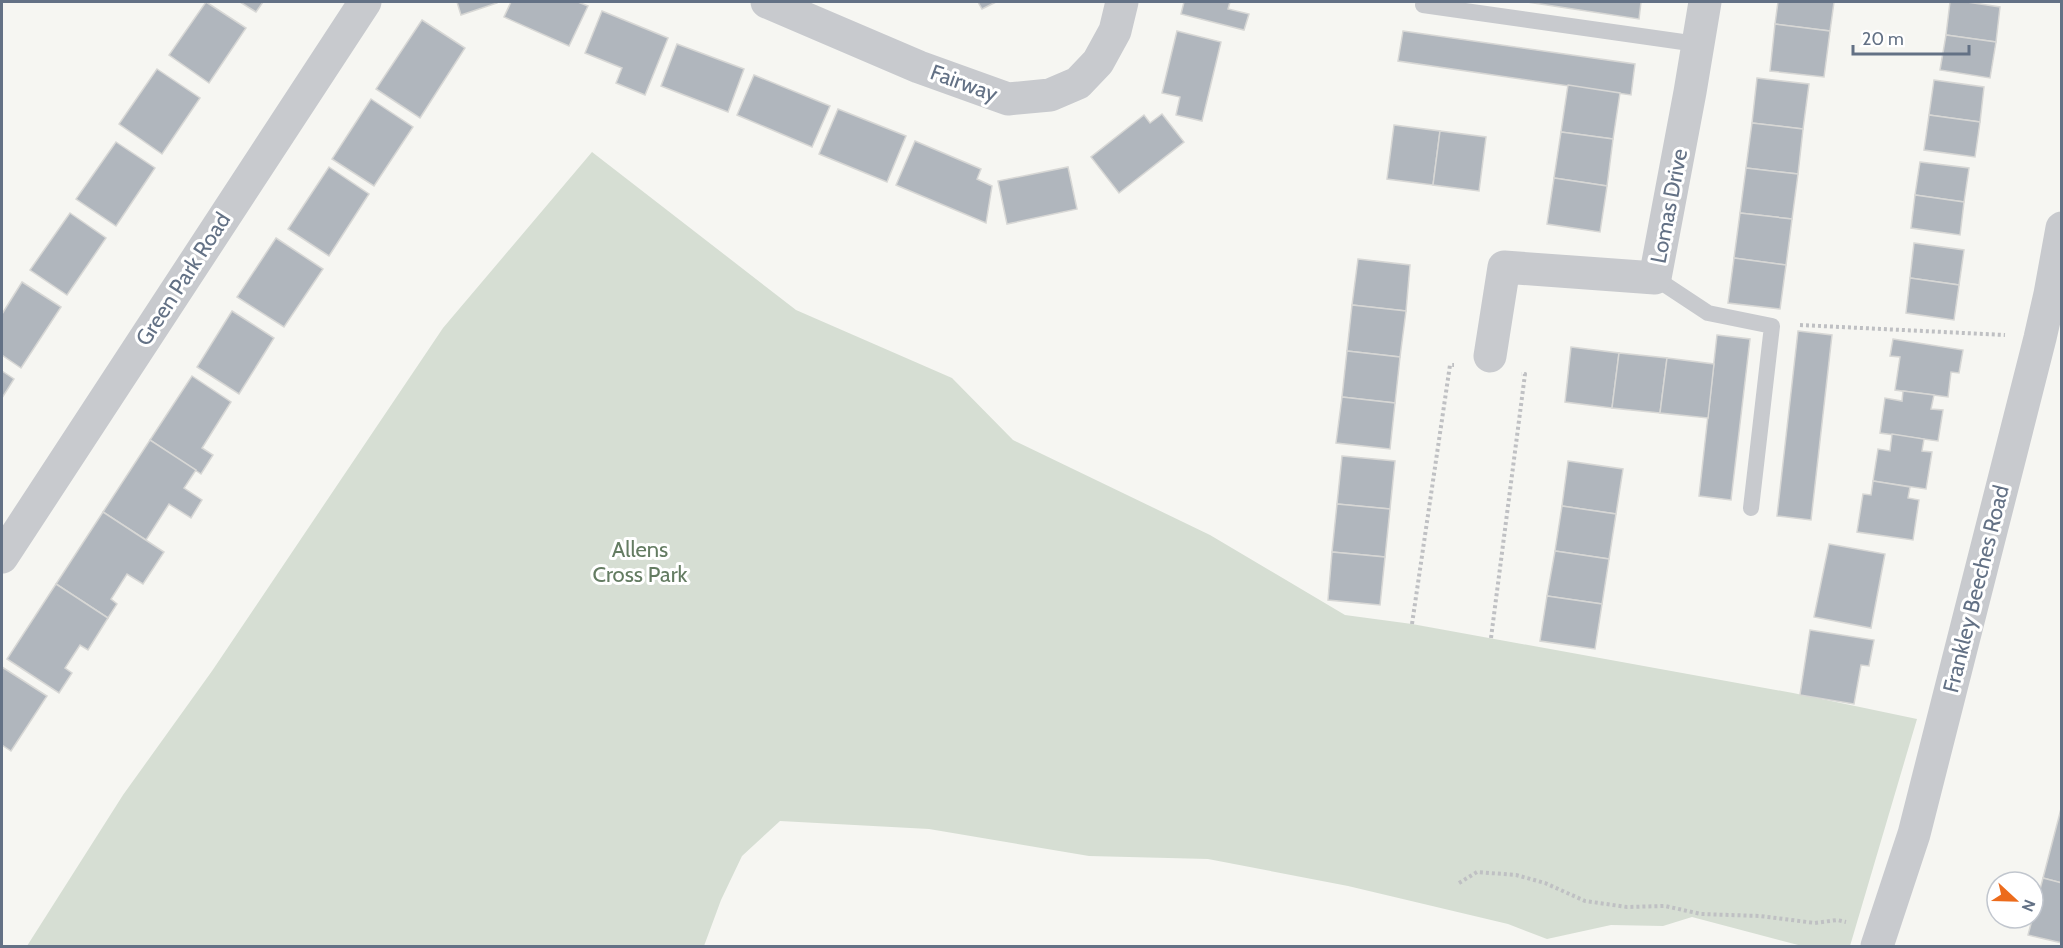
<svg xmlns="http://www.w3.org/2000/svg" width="2063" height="948" font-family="Cabin,sans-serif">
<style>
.green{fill:#d6ded3}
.building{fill:#b0b6bd;stroke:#d7d7d5;stroke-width:1.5}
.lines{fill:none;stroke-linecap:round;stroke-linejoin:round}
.path{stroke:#bfc0c3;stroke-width:4;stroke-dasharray:3 3;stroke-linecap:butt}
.service{stroke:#c8cace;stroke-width:16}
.minor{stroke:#c8cace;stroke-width:33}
.tertiary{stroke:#c8cace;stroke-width:33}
.labels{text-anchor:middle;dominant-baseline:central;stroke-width:6;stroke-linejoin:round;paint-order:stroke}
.street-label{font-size:22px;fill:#637185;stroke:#fff}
.park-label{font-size:22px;fill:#647c62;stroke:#fff}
</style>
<rect width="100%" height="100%" fill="#f6f6f2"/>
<!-- green -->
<path class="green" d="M 592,152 L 796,310 L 952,378 L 1013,440 L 1210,535 L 1345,615 L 1412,624 L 1793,693 L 1917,719 L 1850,946 L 1802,946 L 1692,917 L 1663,926 L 1611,925 L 1547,939 L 1508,924 L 1348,886 L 1208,859 L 1089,856 L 929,829 L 780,821 L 742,856 L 721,900 L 704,946 L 27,946 L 123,795 L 212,671 L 443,328 Z"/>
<!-- building -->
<g class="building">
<path d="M 206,2 L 246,28 L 209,83 L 169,55 Z"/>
<path d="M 240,2 L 263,2 L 256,12 Z"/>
<path d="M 457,2 L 497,2 L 497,3 L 461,15 Z"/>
<path d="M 511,2 L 578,2 L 588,6 L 569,46 L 504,17 Z"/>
<path d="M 978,2 L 996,2 L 982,9 Z"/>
<path d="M 1184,2 L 1230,2 L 1228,9 L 1249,14 L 1244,30 L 1181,14 Z"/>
<path d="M 1527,2 L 1641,2 L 1639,19 Z"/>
<path d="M 1778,2 L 1834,2 L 1830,31 L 1775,24 Z"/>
<path d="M 1950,2 L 1967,2 L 2000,7 L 1996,42 L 1946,35 Z"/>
<path d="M 602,11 L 668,38 L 645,95 L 616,83 L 622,68 L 585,53 Z"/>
<path d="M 422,20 L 465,48 L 420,118 L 376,89 Z"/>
<path d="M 1775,24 L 1830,31 L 1824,77 L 1770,71 Z"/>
<path d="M 1177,31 L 1221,42 L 1202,121 L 1176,115 L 1180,97 L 1162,93 Z"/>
<path d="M 1403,31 L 1635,64 L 1631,95 L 1398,61 Z"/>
<path d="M 1946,35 L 1996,42 L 1990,78 L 1940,70 Z"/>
<path d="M 677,44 L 744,69 L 728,112 L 661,86 Z"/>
<path d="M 157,69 L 200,98 L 162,154 L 119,124 Z"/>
<path d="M 754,75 L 830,106 L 812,147 L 737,115 Z"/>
<path d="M 1757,78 L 1809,84 L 1803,129 L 1752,123 Z"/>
<path d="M 1934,80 L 1984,87 L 1980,122 L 1929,115 Z"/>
<path d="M 1568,85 L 1620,93 L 1613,139 L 1561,132 Z"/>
<path d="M 371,99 L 413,127 L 374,186 L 332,159 Z"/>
<path d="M 838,109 L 906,136 L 887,182 L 819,154 Z"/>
<path d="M 1162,114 L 1184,142 L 1119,193 L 1091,157 L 1144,115 L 1150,123 Z"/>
<path d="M 1929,115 L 1980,122 L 1975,157 L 1924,150 Z"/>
<path d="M 1752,123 L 1803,129 L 1798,174 L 1746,168 Z"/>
<path d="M 1394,125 L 1440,131 L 1433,185 L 1387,179 Z"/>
<path d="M 1440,131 L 1486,137 L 1479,191 L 1433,185 Z"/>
<path d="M 1561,132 L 1613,139 L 1607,186 L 1554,178 Z"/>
<path d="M 915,141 L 981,169 L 977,179 L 992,186 L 986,223 L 896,185 Z"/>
<path d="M 116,142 L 155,168 L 116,226 L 76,199 Z"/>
<path d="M 1920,162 L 1969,168 L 1964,202 L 1915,195 Z"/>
<path d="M 329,167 L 369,194 L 329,256 L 288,229 Z"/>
<path d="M 1068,167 L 1077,209 L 1007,224 L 998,181 Z"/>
<path d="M 1746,168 L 1798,174 L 1792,219 L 1740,213 Z"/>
<path d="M 1554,178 L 1607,186 L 1600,232 L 1547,224 Z"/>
<path d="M 1915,195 L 1964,202 L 1960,235 L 1911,228 Z"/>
<path d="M 70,213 L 106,238 L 67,295 L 30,270 Z"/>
<path d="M 1740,213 L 1792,219 L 1786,265 L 1734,258 Z"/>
<path d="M 276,238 L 323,269 L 284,327 L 237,297 Z"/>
<path d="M 1914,243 L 1964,250 L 1959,285 L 1910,278 Z"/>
<path d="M 1734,258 L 1786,265 L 1780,309 L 1728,303 Z"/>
<path d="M 1358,259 L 1410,265 L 1406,311 L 1352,305 Z"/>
<path d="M 1910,278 L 1959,285 L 1954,320 L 1906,313 Z"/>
<path d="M 22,282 L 61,307 L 21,368 L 2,355 L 2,314 Z"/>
<path d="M 1352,305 L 1406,311 L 1400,357 L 1347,351 Z"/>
<path d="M 232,311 L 274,338 L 239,394 L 197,367 Z"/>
<path d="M 1798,331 L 1832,335 L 1811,520 L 1777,516 Z"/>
<path d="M 1717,335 L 1750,339 L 1731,500 L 1699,496 Z"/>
<path d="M 1893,339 L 1963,350 L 1959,373 L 1951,372 L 1948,397 L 1895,390 L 1900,357 L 1890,356 Z"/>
<path d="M 1571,347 L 1619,353 L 1612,408 L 1565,402 Z"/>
<path d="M 1347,351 L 1400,357 L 1395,403 L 1342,397 Z"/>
<path d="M 1619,353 L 1667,358 L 1660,413 L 1612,408 Z"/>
<path d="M 1667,358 L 1714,364 L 1708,418 L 1660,413 Z"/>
<path d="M 2,371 L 14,379 L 2,398 Z"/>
<path d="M 192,376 L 231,402 L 202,448 L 213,455 L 201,474 L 150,440 Z"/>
<path d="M 1903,391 L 1934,395 L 1931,409 L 1943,410 L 1938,441 L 1880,433 L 1885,398 L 1902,401 Z"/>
<path d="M 1342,397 L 1395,403 L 1390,449 L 1336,443 Z"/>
<path d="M 1892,434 L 1924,439 L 1922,451 L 1932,452 L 1926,489 L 1873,481 L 1878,449 L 1890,451 Z"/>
<path d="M 150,440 L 196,470 L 184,488 L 202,500 L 191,518 L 169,504 L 146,540 L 103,512 Z"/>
<path d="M 1342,456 L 1395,461 L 1390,509 L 1337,504 Z"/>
<path d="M 1568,461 L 1623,469 L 1616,514 L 1562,506 Z"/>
<path d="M 1873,481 L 1910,487 L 1908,498 L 1919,500 L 1913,540 L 1857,532 L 1863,494 L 1871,495 Z"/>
<path d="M 1337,504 L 1390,509 L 1385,557 L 1332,552 Z"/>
<path d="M 1562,506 L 1616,514 L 1609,559 L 1555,551 Z"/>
<path d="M 103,512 L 164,552 L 143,584 L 127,574 L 111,599 L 117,604 L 108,618 L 56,584 Z"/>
<path d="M 1829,544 L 1885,554 L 1871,628 L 1814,617 Z"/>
<path d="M 1555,551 L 1609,559 L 1602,604 L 1547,596 Z"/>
<path d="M 1332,552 L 1385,557 L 1380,605 L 1328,600 Z"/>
<path d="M 56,584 L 108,618 L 88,650 L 80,645 L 65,668 L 72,673 L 59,693 L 7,659 Z"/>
<path d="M 1547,596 L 1602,604 L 1595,649 L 1540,641 Z"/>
<path d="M 1810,630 L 1874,640 L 1869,666 L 1861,665 L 1854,704 L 1800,695 Z"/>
<path d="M 2,667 L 47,696 L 11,751 L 2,745 Z"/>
<path d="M 2062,805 L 2062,883 L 2043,878 Z"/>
<path d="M 2043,878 L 2062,883 L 2062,943 L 2028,935 Z"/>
</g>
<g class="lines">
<!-- path -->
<g class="path">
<path d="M 1800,325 L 2005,335"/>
<path d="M 1412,624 L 1450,365 L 1454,365"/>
<path d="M 1491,638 L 1525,374 L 1521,374"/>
<path d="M 1459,883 L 1477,872 L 1516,875 L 1545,883 L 1585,901 L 1627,907 L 1665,906 L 1701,914 L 1760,916 L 1815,923 L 1837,920 L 1846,922"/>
</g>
<!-- service -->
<g class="service">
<path d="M 1423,5 L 1697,44"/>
<path d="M 1655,278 L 1708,313 L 1772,326 L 1751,508"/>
</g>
<!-- minor -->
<g class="minor">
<path d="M 767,2 L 919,67 L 1008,99 L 1050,95 L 1078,83 L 1098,62 L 1115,31 L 1122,2"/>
<path d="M 1490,356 L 1504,267 L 1655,278 L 1690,92 L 1705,2"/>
<path d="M 2,557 L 365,2"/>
</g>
<!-- tertiary -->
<path class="tertiary" d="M 1877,946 L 1914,834 L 2040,338 L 2050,294 L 2062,228"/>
</g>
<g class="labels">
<!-- street labels -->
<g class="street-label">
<text transform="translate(964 83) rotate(20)">Fairway</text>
<text transform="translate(1669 206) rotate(-79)">Lomas Drive</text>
<text transform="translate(183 279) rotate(-57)">Green Park Road</text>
<text transform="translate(1976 589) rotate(-76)">Frankley Beeches Road</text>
</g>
<!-- park labels -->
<g class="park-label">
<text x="640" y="549">Allens<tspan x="640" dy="25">Cross Park</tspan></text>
</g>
</g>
<!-- border -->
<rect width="2063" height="948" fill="none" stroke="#637185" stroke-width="6"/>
<!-- north arrow -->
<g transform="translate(2015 900) rotate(112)"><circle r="28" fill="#ffffff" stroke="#c1c6ce" stroke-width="1.5"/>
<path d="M0-4.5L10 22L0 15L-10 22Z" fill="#ec6b1c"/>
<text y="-9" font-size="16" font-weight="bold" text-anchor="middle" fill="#637185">N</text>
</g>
<!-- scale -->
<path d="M1853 45v9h116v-9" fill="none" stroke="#637185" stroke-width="3"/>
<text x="1862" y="45" font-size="18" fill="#637185" stroke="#ffffff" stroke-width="4.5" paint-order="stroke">20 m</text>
</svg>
